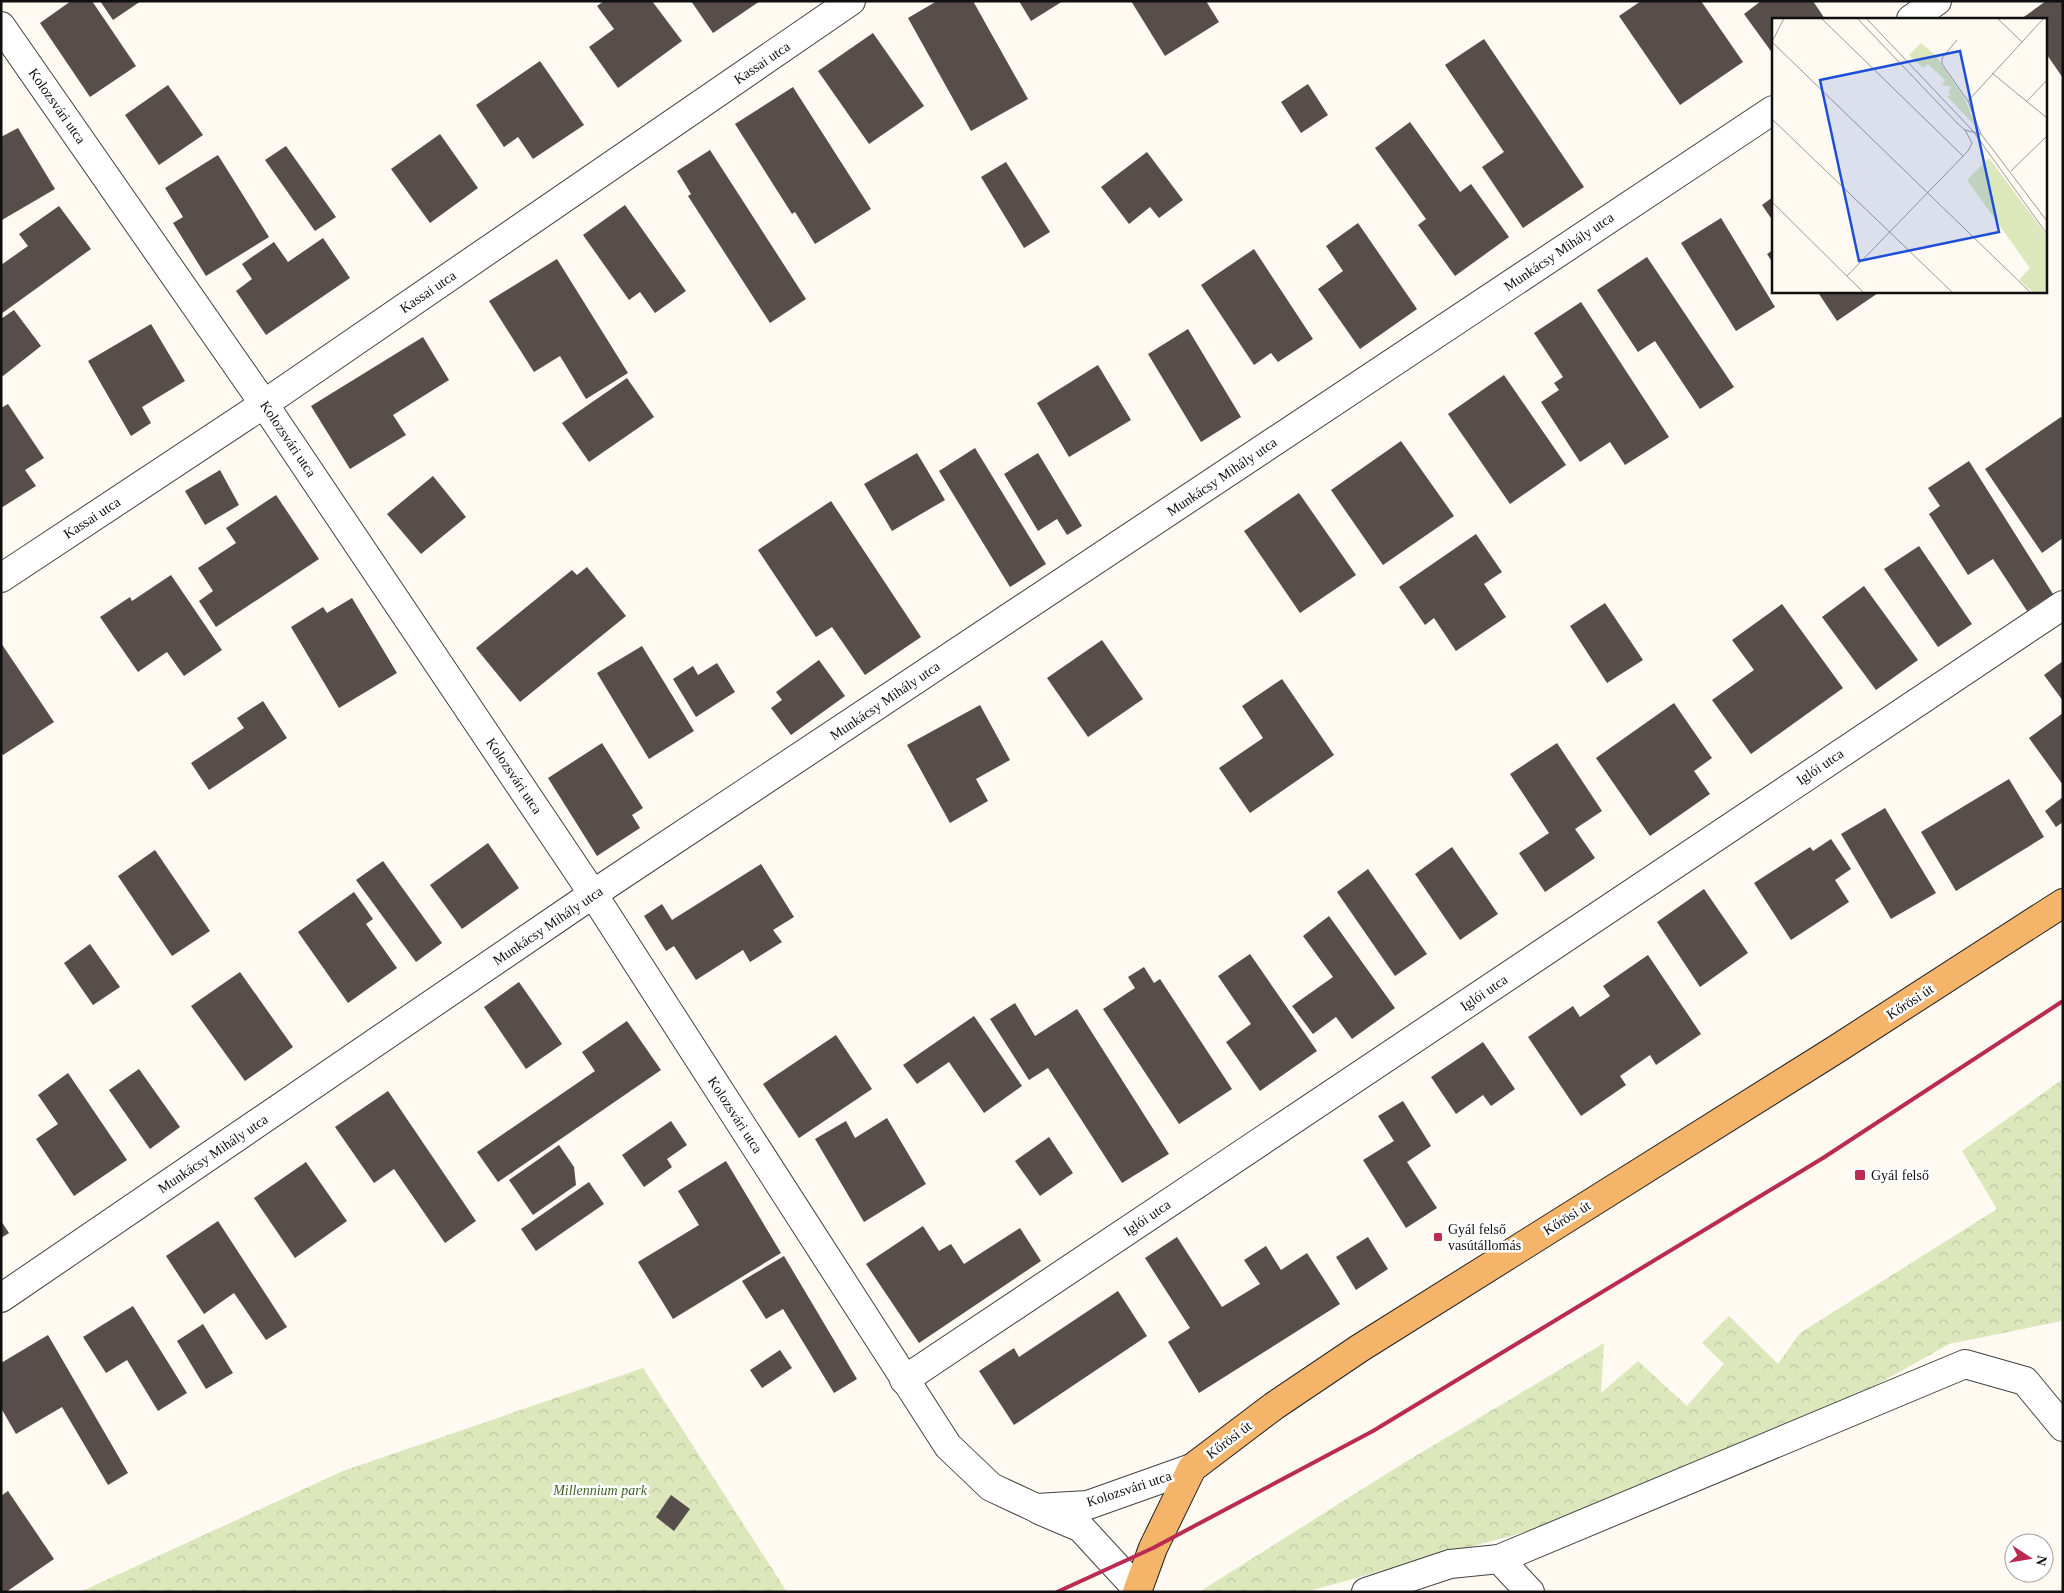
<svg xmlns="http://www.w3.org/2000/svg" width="2064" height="1593" font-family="Georgia,serif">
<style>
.park{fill:url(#park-crowns)}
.building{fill:#574d4b}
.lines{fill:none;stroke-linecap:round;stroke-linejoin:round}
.minor-casing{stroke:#424242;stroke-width:30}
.major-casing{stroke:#202020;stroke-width:30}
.minor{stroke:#fff;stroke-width:28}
.major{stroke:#f4b56b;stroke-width:28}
.rail{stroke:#ba2b51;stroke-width:4}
.poi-dot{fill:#ba2b51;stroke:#fff;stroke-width:2}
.labels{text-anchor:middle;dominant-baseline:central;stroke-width:5;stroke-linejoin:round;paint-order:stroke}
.street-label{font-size:14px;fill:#0f0f0f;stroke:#fff}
.poi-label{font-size:14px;fill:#0f0f0f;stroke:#fff;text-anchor:start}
.park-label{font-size:14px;font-style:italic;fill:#3d6520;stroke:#fff}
.inset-road{fill:none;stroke:#9e9b97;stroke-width:1}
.view{fill:#1d4ed8;fill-opacity:0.15;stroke:#1d4ed8;stroke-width:2.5}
.inset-edge{fill:none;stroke:#0f0f0f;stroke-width:2.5}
</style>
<defs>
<pattern id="park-crowns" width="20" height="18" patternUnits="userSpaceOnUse" patternTransform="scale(1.25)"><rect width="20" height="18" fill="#dce8bb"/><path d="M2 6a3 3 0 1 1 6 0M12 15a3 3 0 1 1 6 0" fill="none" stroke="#bcc6a0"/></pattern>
</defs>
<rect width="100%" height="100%" fill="#fef9f1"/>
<!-- park -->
<g class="park">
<path d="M 2063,1079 L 2062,1321 L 1949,1344 L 1846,1402 L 1525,1532 L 1305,1592 L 1199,1592 L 1394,1469 L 1604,1343 L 1601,1393 L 1638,1361 L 1687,1406 L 1724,1364 L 1702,1343 L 1729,1316 L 1778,1364 L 1800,1333 L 1997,1209 L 1962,1151 Z"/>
<path d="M 643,1368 L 787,1592 L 80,1592 L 343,1471 Z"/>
</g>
<!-- building -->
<g class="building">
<path d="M 71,1 L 92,1 L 136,66 L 90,97 L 40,23 Z"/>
<path d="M 100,1 L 141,1 L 113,20 Z"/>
<path d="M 604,1 L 652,1 L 682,41 L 618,88 L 589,47 L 614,29 L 597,6 Z"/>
<path d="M 691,1 L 760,1 L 713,33 Z"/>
<path d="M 937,1 L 973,1 L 1028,99 L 971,131 L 908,18 Z"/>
<path d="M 1019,1 L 1063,1 L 1031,21 Z"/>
<path d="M 1131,1 L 1206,1 L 1219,22 L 1165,56 Z"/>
<path d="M 1641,1 L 1701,1 L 1743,62 L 1680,105 L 1619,16 Z"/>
<path d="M 1761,1 L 1813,1 L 1825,19 L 1773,19 L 1773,54 L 1744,14 Z"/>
<path d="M 2046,1 L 2063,1 L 2063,78 L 2045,52 L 2045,19 L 2021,19 Z"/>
<path d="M 873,33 L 924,106 L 869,144 L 818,71 Z"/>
<path d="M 1484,39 L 1584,187 L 1523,228 L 1482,167 L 1504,152 L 1445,65 Z"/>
<path d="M 540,61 L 584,125 L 533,159 L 518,137 L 504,147 L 476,105 Z"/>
<path d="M 1308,84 L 1328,115 L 1301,133 L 1281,102 Z"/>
<path d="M 168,85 L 203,135 L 159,165 L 125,115 Z"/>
<path d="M 793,87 L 871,209 L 815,244 L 795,212 L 792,214 L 735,124 Z"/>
<path d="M 1410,122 L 1460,192 L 1471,184 L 1509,237 L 1455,276 L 1418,225 L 1426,219 L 1375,148 Z"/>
<path d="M 18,128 L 55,189 L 2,220 L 1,137 Z"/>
<path d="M 440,134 L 478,188 L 430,223 L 391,169 Z"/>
<path d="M 286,146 L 336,217 L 315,231 L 265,160 Z"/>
<path d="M 710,150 L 806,299 L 770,323 L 688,196 L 691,194 L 677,171 Z"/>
<path d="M 1147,152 L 1183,200 L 1159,218 L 1150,207 L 1129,224 L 1101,187 Z"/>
<path d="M 218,155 L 269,237 L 206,276 L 173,223 L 183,217 L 165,188 Z"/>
<path d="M 1006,162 L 1050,232 L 1024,248 L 981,177 Z"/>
<path d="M 1773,197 L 1773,221 L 1762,205 Z"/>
<path d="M 625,205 L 686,291 L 655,313 L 640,292 L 629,300 L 583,235 Z"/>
<path d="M 59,206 L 91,249 L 1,314 L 1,265 L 28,246 L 19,234 Z"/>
<path d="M 1721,218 L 1775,307 L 1736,331 L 1681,243 Z"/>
<path d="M 1358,223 L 1417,309 L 1360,349 L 1318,289 L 1343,271 L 1326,246 Z"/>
<path d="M 323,238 L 350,278 L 266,335 L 236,291 L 252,279 L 242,264 L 274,242 L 288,262 Z"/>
<path d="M 1254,249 L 1313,339 L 1278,362 L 1271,353 L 1254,365 L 1201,285 Z"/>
<path d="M 1773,250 L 1773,263 L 1767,254 Z"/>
<path d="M 1647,257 L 1734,387 L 1700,409 L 1655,341 L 1638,352 L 1597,290 Z"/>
<path d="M 557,259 L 628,373 L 586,399 L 560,356 L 534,372 L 489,301 Z"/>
<path d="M 1817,291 L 1881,291 L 1837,321 Z"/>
<path d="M 1581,302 L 1669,437 L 1625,465 L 1610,442 L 1580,462 L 1541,402 L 1559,390 L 1554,383 L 1563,377 L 1534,333 Z"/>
<path d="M 14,310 L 41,346 L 3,376 L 1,374 L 1,319 Z"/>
<path d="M 151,324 L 185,381 L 142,407 L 151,423 L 131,436 L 88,361 Z"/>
<path d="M 1188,329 L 1241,417 L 1201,442 L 1148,354 Z"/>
<path d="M 423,337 L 449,380 L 393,415 L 406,435 L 350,469 L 311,406 Z"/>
<path d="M 1098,365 L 1131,420 L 1069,457 L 1037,403 Z"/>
<path d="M 1504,375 L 1566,465 L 1510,504 L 1448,414 Z"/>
<path d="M 627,378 L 654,417 L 589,462 L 562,423 Z"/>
<path d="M 8,404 L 44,458 L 25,470 L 36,486 L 1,508 L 1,408 Z"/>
<path d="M 2061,417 L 2063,419 L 2063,538 L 2042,553 L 1985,469 Z"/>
<path d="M 1401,441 L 1454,516 L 1383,565 L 1331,490 Z"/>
<path d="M 975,448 L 1046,564 L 1010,587 L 939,471 Z"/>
<path d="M 917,453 L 945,500 L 892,531 L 864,484 Z"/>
<path d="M 1038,453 L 1082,526 L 1067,535 L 1057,519 L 1038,531 L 1004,474 Z"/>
<path d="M 1969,461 L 2053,594 L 2027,611 L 1993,559 L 1968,575 L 1929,514 L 1940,506 L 1928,488 Z"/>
<path d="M 220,470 L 239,505 L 205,525 L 185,491 Z"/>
<path d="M 433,476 L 466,517 L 421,554 L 387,514 Z"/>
<path d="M 1299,493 L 1356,575 L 1300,613 L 1244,531 Z"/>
<path d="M 276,495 L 319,559 L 216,627 L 199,601 L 213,591 L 198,568 L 236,543 L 226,528 Z"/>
<path d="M 831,501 L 921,637 L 865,675 L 832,627 L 816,637 L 758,550 Z"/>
<path d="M 1476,534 L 1502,572 L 1484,584 L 1506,617 L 1456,651 L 1434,618 L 1425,625 L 1399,587 Z"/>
<path d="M 1919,546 L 1972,624 L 1938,647 L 1884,569 Z"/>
<path d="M 587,567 L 626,616 L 520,702 L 476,648 L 572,570 L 577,575 Z"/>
<path d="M 171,575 L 222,650 L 184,676 L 167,652 L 138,672 L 100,617 L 130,597 L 132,601 Z"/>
<path d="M 1864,586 L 1918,660 L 1876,690 L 1822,617 Z"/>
<path d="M 352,598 L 397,673 L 339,708 L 291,627 L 323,607 L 327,613 Z"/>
<path d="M 1605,603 L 1643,660 L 1607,683 L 1570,626 Z"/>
<path d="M 1782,604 L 1843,688 L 1751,754 L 1712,700 L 1754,670 L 1732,640 Z"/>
<path d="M 1102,640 L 1143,699 L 1088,737 L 1047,678 Z"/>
<path d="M 1,643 L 54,722 L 3,755 L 1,752 Z"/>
<path d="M 642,646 L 694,731 L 649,759 L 597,673 Z"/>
<path d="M 819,660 L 845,696 L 791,735 L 771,708 L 782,700 L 776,692 Z"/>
<path d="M 2063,661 L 2063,701 L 2044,675 Z"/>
<path d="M 717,663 L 735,692 L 696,717 L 673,679 L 693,666 L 698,675 Z"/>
<path d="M 1282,679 L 1334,755 L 1250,813 L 1219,768 L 1263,738 L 1242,706 Z"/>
<path d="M 263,701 L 287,738 L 209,790 L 191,763 L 244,728 L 237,718 Z"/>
<path d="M 1674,703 L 1712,758 L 1694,771 L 1710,794 L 1650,836 L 1596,758 Z"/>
<path d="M 980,705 L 1010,760 L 976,779 L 988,801 L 950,823 L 907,745 Z"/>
<path d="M 2063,713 L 2063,785 L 2029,738 Z"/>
<path d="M 602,743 L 643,808 L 632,815 L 640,828 L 597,856 L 548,778 Z"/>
<path d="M 1557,743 L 1602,811 L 1575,829 L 1595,858 L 1545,892 L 1519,853 L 1549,833 L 1510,774 Z"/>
<path d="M 2009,779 L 2044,837 L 1956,891 L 1921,832 Z"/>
<path d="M 2063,797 L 2063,822 L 2056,827 L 2045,811 Z"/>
<path d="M 1885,808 L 1936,893 L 1891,919 L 1841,834 Z"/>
<path d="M 1831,839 L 1851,869 L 1835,880 L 1849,902 L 1791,940 L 1754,883 L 1810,847 L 1813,851 Z"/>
<path d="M 488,843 L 519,888 L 462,929 L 430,885 Z"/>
<path d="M 1452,847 L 1498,914 L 1460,940 L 1415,874 Z"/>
<path d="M 155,850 L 210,931 L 172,956 L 118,876 Z"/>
<path d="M 383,861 L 442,943 L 416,962 L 356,880 Z"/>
<path d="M 761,864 L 794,917 L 773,930 L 782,942 L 750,962 L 743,950 L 696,980 L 674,946 L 666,951 L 644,916 L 662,904 L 672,920 Z"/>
<path d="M 1368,869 L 1427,954 L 1395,976 L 1337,892 Z"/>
<path d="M 1704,889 L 1748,953 L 1700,987 L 1657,922 Z"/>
<path d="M 354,892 L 373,919 L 366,924 L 397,968 L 348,1003 L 298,932 Z"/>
<path d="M 1329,916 L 1395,1008 L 1352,1039 L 1336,1017 L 1313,1034 L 1292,1006 L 1333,977 L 1303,936 Z"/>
<path d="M 90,944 L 120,987 L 93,1005 L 64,963 Z"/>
<path d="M 1250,954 L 1317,1051 L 1260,1091 L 1226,1042 L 1251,1024 L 1218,976 Z"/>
<path d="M 1648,955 L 1701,1034 L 1656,1065 L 1650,1055 L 1620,1076 L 1626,1085 L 1581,1116 L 1528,1037 L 1573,1006 L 1580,1017 L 1610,996 L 1603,986 Z"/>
<path d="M 1144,967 L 1154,983 L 1160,979 L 1232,1089 L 1179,1124 L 1103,1009 L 1135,988 L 1128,977 Z"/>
<path d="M 240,972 L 293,1047 L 245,1081 L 191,1006 Z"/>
<path d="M 519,982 L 562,1044 L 526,1069 L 484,1007 Z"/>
<path d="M 1015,1003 L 1035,1036 L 1077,1009 L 1169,1154 L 1122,1183 L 1048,1068 L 1029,1080 L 990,1019 Z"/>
<path d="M 974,1016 L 1022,1086 L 984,1113 L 949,1062 L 917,1084 L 903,1065 Z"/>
<path d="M 627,1021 L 661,1070 L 498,1182 L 477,1152 L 595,1071 L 582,1052 Z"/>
<path d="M 836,1035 L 872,1089 L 799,1138 L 763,1084 Z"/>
<path d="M 1483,1042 L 1515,1089 L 1491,1106 L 1483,1095 L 1456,1114 L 1431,1077 Z"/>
<path d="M 139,1069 L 180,1127 L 150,1149 L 109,1090 Z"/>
<path d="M 68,1073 L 127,1160 L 74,1196 L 36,1139 L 58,1124 L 38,1095 Z"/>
<path d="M 388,1091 L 476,1221 L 445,1243 L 394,1169 L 374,1183 L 335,1127 Z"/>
<path d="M 1403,1101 L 1431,1146 L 1407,1162 L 1437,1208 L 1406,1228 L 1363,1160 L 1394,1141 L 1378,1116 Z"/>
<path d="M 887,1118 L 926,1184 L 864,1222 L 815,1139 L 846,1121 L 855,1138 Z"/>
<path d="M 671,1121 L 687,1145 L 667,1159 L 672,1167 L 644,1187 L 622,1155 Z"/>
<path d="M 1049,1137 L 1073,1173 L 1040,1196 L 1015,1161 Z"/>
<path d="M 559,1145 L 574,1167 L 576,1185 L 533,1215 L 509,1180 Z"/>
<path d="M 726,1161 L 781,1253 L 673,1319 L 638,1262 L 699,1225 L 678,1191 Z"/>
<path d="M 306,1162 L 347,1221 L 295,1258 L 254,1198 Z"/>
<path d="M 589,1182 L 604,1204 L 536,1251 L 521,1229 Z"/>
<path d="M 1,1221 L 9,1233 L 1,1238 Z"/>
<path d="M 218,1221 L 287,1327 L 266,1340 L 234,1293 L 204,1314 L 166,1256 Z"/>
<path d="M 923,1226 L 939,1251 L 951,1244 L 964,1264 L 1020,1228 L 1041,1261 L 919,1343 L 866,1264 Z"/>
<path d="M 1177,1237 L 1222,1307 L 1260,1284 L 1244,1260 L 1266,1246 L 1281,1270 L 1307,1253 L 1340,1304 L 1199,1393 L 1168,1342 L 1190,1328 L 1145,1258 Z"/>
<path d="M 1368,1237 L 1388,1269 L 1356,1290 L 1336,1257 Z"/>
<path d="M 784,1256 L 857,1379 L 834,1393 L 783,1309 L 766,1319 L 742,1281 Z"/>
<path d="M 1118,1291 L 1147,1336 L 1014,1425 L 979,1371 L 1014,1348 L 1019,1357 Z"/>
<path d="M 133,1306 L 187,1393 L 158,1411 L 127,1360 L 106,1373 L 83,1337 Z"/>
<path d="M 203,1324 L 233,1373 L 206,1389 L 177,1341 Z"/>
<path d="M 48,1335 L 128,1473 L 108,1485 L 62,1407 L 16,1434 L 1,1408 L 1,1363 Z"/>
<path d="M 780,1350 L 792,1368 L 762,1388 L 750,1370 Z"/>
<path d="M 8,1491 L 54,1559 L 6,1592 L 1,1592 L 1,1496 Z"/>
<path d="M 671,1495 L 690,1509 L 674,1531 L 656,1517 Z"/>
</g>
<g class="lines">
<!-- minor casing -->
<g class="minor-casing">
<g id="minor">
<path d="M 1911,19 L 1937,1"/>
<path d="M 1,26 L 264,404 L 593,894 L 948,1446 L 991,1487 L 1036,1508 L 1088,1505 L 1192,1468"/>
<path d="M 1,578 L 264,404 L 851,1"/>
<path d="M 1,1298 L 593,894 L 1773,110"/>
<path d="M 904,1380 L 2063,605"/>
<path d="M 1039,1510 L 1081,1528 L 1138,1590"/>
<path d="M 1499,1559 L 1965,1364 L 2025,1381 L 2063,1427"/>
<path d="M 1366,1592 L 1450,1564 L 1499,1559 L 1530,1592"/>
</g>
</g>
<!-- major casing -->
<g class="major-casing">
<path id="major" d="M 1137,1592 L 1153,1548 L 1192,1468 L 1274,1406 L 1360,1348 L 1835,1050 L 2063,903"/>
</g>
<!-- minor -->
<use href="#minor" class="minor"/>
<!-- major -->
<use href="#major" class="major"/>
<!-- rail -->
<path class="rail" d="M 1057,1592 L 1153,1548 L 1373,1431 L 1823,1158 L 2063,1001"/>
</g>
<!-- markers -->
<g class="poi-dot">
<rect x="1854" y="1169" width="12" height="12" rx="2.5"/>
<rect x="1433" y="1232" width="10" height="10" rx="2.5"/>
</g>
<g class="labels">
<!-- street labels -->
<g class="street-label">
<text transform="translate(762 63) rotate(-34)">Kassai utca</text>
<text transform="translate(57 106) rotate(55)">Kolozsvári utca</text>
<text transform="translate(1559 252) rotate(-34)">Munkácsy Mihály utca</text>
<text transform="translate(428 292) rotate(-34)">Kassai utca</text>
<text transform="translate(288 439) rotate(56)">Kolozsvári utca</text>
<text transform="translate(1222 477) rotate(-34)">Munkácsy Mihály utca</text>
<text transform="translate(92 518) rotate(-33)">Kassai utca</text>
<text transform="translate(885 701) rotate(-34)">Munkácsy Mihály utca</text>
<text transform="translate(1820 767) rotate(-34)">Iglói utca</text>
<text transform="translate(514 776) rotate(56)">Kolozsvári utca</text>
<text transform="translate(548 926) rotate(-34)">Munkácsy Mihály utca</text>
<text transform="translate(1484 993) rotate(-34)">Iglói utca</text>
<text transform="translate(1910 1002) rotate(-33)">Kőrösi út</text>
<text transform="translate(735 1115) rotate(57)">Kolozsvári utca</text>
<text transform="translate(213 1154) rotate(-34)">Munkácsy Mihály utca</text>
<text transform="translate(1147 1218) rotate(-34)">Iglói utca</text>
<text transform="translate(1567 1218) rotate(-32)">Kőrösi út</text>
<text transform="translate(1229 1440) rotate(-37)">Kőrösi út</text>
<text transform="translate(1129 1489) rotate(-18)">Kolozsvári utca</text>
</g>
<!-- poi labels -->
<g class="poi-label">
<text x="1871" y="1175">Gyál felső</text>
<text x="1448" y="1229">Gyál felső<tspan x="1448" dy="16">vasútállomás</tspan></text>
</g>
<!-- park labels -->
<g class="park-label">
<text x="600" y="1490">Millennium park</text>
</g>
</g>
<!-- overview -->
<g transform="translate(1772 18)">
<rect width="275" height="275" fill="#fef9f1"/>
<path d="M 149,25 L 164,38 L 193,81 L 204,109 L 175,78 L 179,77 L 176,74 L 179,69 L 170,67 L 173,62 L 156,46 L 151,50 L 137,37 ZM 217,140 L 275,218 L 275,275 L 262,275 L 247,262 L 258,250 L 195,162 Z" fill="#dce8bb"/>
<path class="inset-road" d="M 49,0 L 191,138M 85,0 L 186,106 L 193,112 L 209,116 L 275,203M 94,0 L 201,113 L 275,216M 225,0 L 250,24M 185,22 L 170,40 L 170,46 L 196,83M 0,24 L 259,275M 0,24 L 12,0M 220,55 L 275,100M 255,83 L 275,62M 0,101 L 181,275M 209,116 L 196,83 L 272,0M 239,153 L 275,118M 0,184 L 92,275M 75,258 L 196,133 L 200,125 L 193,112"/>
<path class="view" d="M 188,33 L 227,214 L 87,243 L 48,62 Z"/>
<rect width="275" height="275" class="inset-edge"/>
</g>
<!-- border -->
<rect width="2064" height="1593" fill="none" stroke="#0f0f0f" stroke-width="5"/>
<!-- north arrow -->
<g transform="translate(2029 1558) rotate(102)"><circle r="24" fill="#ffffff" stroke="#9f9f9f"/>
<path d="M0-4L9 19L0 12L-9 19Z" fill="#ba2b51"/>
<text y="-8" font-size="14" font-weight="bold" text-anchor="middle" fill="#0f0f0f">N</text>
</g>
</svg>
